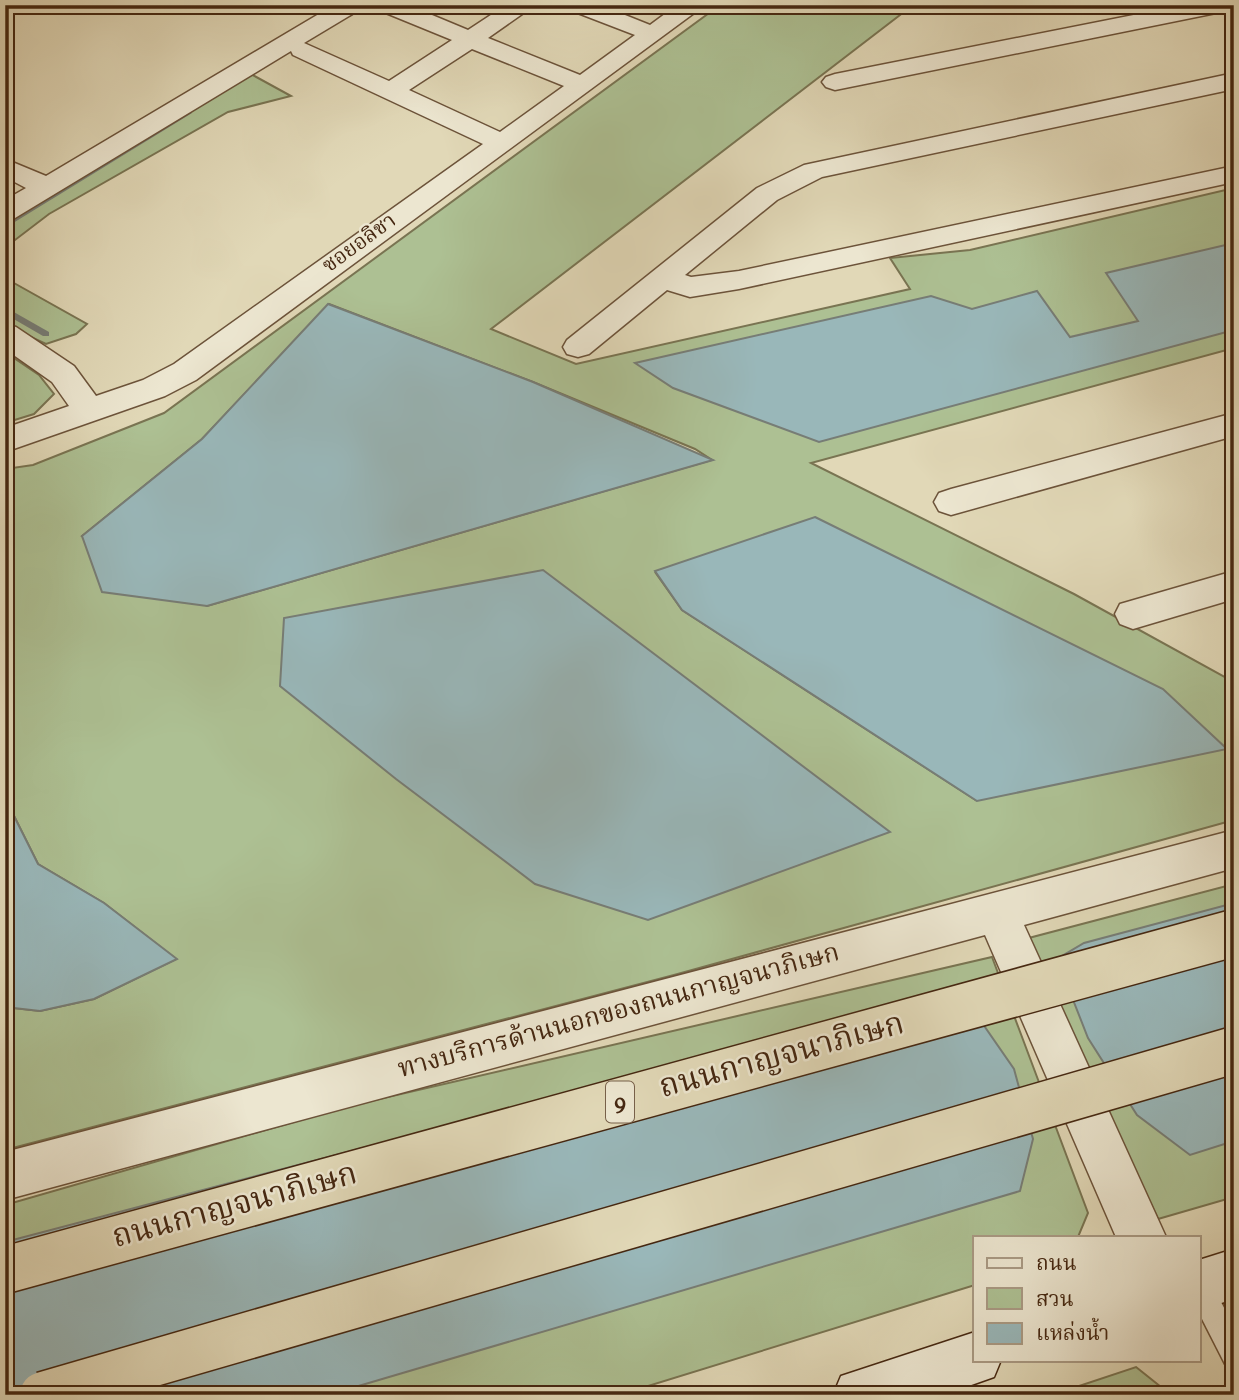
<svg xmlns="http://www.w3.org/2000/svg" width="1239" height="1400" font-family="'Sorts Mill Goudy','Noto Serif Thai',serif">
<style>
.green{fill:#adc093;stroke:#797452;stroke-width:2;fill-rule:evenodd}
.water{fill:#99b7b9;stroke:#777d76;stroke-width:2}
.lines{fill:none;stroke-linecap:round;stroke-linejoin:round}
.stream{fill:#777d76;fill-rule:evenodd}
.lane-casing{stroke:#6c533a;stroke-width:3}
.street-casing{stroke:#6c533a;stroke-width:3}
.secondary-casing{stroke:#452711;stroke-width:3}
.lane{fill:#ece6d0;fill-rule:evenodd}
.street{fill:#ece6d0;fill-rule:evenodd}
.secondary{fill:#ece6d0;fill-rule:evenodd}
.highway-bridge-casing{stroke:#452711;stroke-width:49;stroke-linecap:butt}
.highway-bridge{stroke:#e1d8b7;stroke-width:46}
.labels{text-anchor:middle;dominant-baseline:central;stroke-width:5;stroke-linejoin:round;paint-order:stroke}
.far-street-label{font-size:21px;fill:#452711;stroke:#ece6d0}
.shield{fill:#ece6d0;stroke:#77604a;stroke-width:2}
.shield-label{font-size:24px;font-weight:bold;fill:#452711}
.street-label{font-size:26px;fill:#452711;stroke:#ece6d0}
.near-street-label{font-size:32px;fill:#452711;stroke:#ece6d0}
</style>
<rect width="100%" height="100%" fill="#e1d8b7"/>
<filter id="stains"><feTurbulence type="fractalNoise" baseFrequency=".00286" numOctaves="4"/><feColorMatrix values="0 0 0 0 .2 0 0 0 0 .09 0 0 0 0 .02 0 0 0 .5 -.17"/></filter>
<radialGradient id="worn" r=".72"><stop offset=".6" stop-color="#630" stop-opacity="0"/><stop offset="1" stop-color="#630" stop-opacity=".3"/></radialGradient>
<!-- green -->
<g class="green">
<path d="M 720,5 L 913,5 L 491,329 L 576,364 L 910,289 L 890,258 L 970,250 L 1234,188 L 1234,348 L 811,463 L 1074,594 L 1234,682 L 1234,820 L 674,975 L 5,1150 L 5,1007 L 40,1011 L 94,999 L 176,959 L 104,903 L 38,864 L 5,798 L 5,469 L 33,465 L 164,413 ZM 329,304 L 533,382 L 695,449 L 712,460 L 207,606 L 82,536 L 202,439 ZM 655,572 L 977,801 L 682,610 Z"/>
<path d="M 249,73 L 291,96 L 228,112 L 49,214 L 11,243 L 5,259 L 5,219 Z"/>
<path d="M 5,278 L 87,324 L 76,334 L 46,344 L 5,325 Z"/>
<path d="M 5,352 L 39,375 L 54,394 L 34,414 L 5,423 Z"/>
<path d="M 1234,884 L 1234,1197 L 1158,1219 L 1025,939 Z"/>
<path d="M 992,957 L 1088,1213 L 1078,1237 L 975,1237 L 975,1285 L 619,1395 L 5,1395 L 5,1205 L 349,1106 Z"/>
<path d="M 1136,1367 L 1171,1395 L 1052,1395 Z"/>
</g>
<!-- water -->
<g class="water">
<path d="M 1234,243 L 1234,330 L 819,442 L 673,388 L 635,363 L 931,296 L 972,309 L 1037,291 L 1070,337 L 1138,321 L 1106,273 Z"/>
<path d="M 328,304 L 533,382 L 713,460 L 207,606 L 102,592 L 82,536 L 202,439 Z"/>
<path d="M 815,517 L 1163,689 L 1227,749 L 977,801 L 682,610 L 655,571 Z"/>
<path d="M 543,570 L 890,832 L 648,920 L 535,884 L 396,779 L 280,686 L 284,618 Z"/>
<path d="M 5,798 L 38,864 L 104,903 L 177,959 L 94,999 L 40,1011 L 5,1007 Z"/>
<path d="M 1234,903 L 1234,1141 L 1190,1155 L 1137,1115 L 1088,1038 L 1057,959 L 1084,943 Z"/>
<path d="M 960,991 L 1014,1069 L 1033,1139 L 1020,1191 L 328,1395 L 5,1395 L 5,1242 Z"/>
</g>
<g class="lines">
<!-- stream -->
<g class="stream">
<path d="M 361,5 L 369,5 L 350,17 L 346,17 L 346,15 Z"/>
<path d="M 186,112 L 192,113 L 5,228 L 5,222 Z"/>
<path d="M 5,307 L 49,332 L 49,336 L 43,336 L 5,314 Z"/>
</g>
<!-- lane casing -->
<g class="lane-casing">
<path id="lane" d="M 1199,1273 L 1208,1277 L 1234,1327 L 1234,1368 L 1225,1364 L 1199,1313 Z"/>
</g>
<!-- street casing -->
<g class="street-casing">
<g id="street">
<path d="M 334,5 L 363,5 L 359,10 L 304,43 L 389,81 L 452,40 L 381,11 L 378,5 L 408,5 L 468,30 L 506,5 L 535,5 L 488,38 L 580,75 L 635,35 L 570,10 L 566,5 L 600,5 L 650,25 L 677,5 L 705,5 L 196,380 L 165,396 L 5,452 L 5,428 L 69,406 L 52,382 L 5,349 L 5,324 L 16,327 L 74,366 L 96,396 L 143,380 L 174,364 L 483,144 L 293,55 L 291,51 L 15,218 L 5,220 L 5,200 L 26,188 L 5,177 L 5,159 L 46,176 ZM 472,49 L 564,86 L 500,132 L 409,90 Z"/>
<path d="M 1184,5 L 1233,5 L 1229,10 L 1221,12 L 835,90 L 826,87 L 822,82 L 826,77 L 835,74 Z"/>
<path d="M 1234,73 L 1234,89 L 822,177 L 777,200 L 685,275 L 691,277 L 739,271 L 1234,166 L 1234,182 L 739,289 L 690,297 L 667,290 L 589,354 L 578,357 L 567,354 L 563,347 L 567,340 L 757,188 L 804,165 Z"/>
<path d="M 1234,413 L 1234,436 L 951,515 L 939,511 L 934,502 L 939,493 L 951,489 Z"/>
<path d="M 1234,571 L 1234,599 L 1133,629 L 1120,624 L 1115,614 L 1120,604 Z"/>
<path d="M 1234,830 L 1234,868 L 1024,925 L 1166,1237 L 1116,1237 L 985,935 L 5,1200 L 5,1152 Z"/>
</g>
</g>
<!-- secondary casing -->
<g class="secondary-casing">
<g id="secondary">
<path d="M 1234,1249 L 1234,1299 L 1199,1310 L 1199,1260 Z"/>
<path d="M 975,1332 L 975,1360 L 1001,1360 L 994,1377 L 943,1395 L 833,1395 L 841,1376 Z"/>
</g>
</g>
<!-- lane -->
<use href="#lane" class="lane"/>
<!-- street -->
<use href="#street" class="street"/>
<!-- secondary -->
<use href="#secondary" class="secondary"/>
<!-- highway-bridge casing -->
<g class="highway-bridge-casing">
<g id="highway-bridge">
<path d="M 5,1270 L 1234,933"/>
<path d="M 43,1395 L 1234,1050"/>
</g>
</g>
<!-- highway-bridge -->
<use href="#highway-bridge" class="highway-bridge"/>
</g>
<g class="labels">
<!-- far-street labels -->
<g class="far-street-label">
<text transform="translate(360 244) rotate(-36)">ซอยอลิชา</text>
</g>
<!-- shield labels -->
<rect class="shield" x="606" y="1081.5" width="28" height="41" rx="5"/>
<g class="shield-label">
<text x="620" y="1102">9</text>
</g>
<!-- street labels -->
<g class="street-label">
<text transform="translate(619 1012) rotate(-15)">ทางบริการด้านนอกของถนนกาญจนาภิเษก</text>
</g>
<!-- near-street labels -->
<g class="near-street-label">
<text transform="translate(782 1057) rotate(-15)">ถนนกาญจนาภิเษก</text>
<text transform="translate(235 1207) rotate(-15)">ถนนกาญจนาภิเษก</text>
</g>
</g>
<!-- margin -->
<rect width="1239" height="1400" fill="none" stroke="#e1d8b7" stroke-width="28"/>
<rect x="7" y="7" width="1225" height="1386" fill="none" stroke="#452711" stroke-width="3.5"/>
<rect x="14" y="14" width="1211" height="1372" fill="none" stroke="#452711" stroke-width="2"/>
<!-- legend -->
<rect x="973" y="1236" width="228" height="126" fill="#ece6d0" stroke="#a99a84" stroke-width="2"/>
<rect x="987" y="1258" width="35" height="10" fill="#ece6d0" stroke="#a99a84" stroke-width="2"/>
<text x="1036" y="1270" font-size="21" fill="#452711">ถนน</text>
<rect x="987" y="1288" width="35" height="21" fill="#adc093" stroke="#a99a84" stroke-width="2"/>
<text x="1036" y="1306" font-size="21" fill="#452711">สวน</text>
<rect x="987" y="1323" width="35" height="21" fill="#99b7b9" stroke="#a99a84" stroke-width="2"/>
<text x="1036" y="1340" font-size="21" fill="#452711">แหล่งน้ำ</text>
<rect width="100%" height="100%" filter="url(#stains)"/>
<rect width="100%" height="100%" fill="url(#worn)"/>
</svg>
